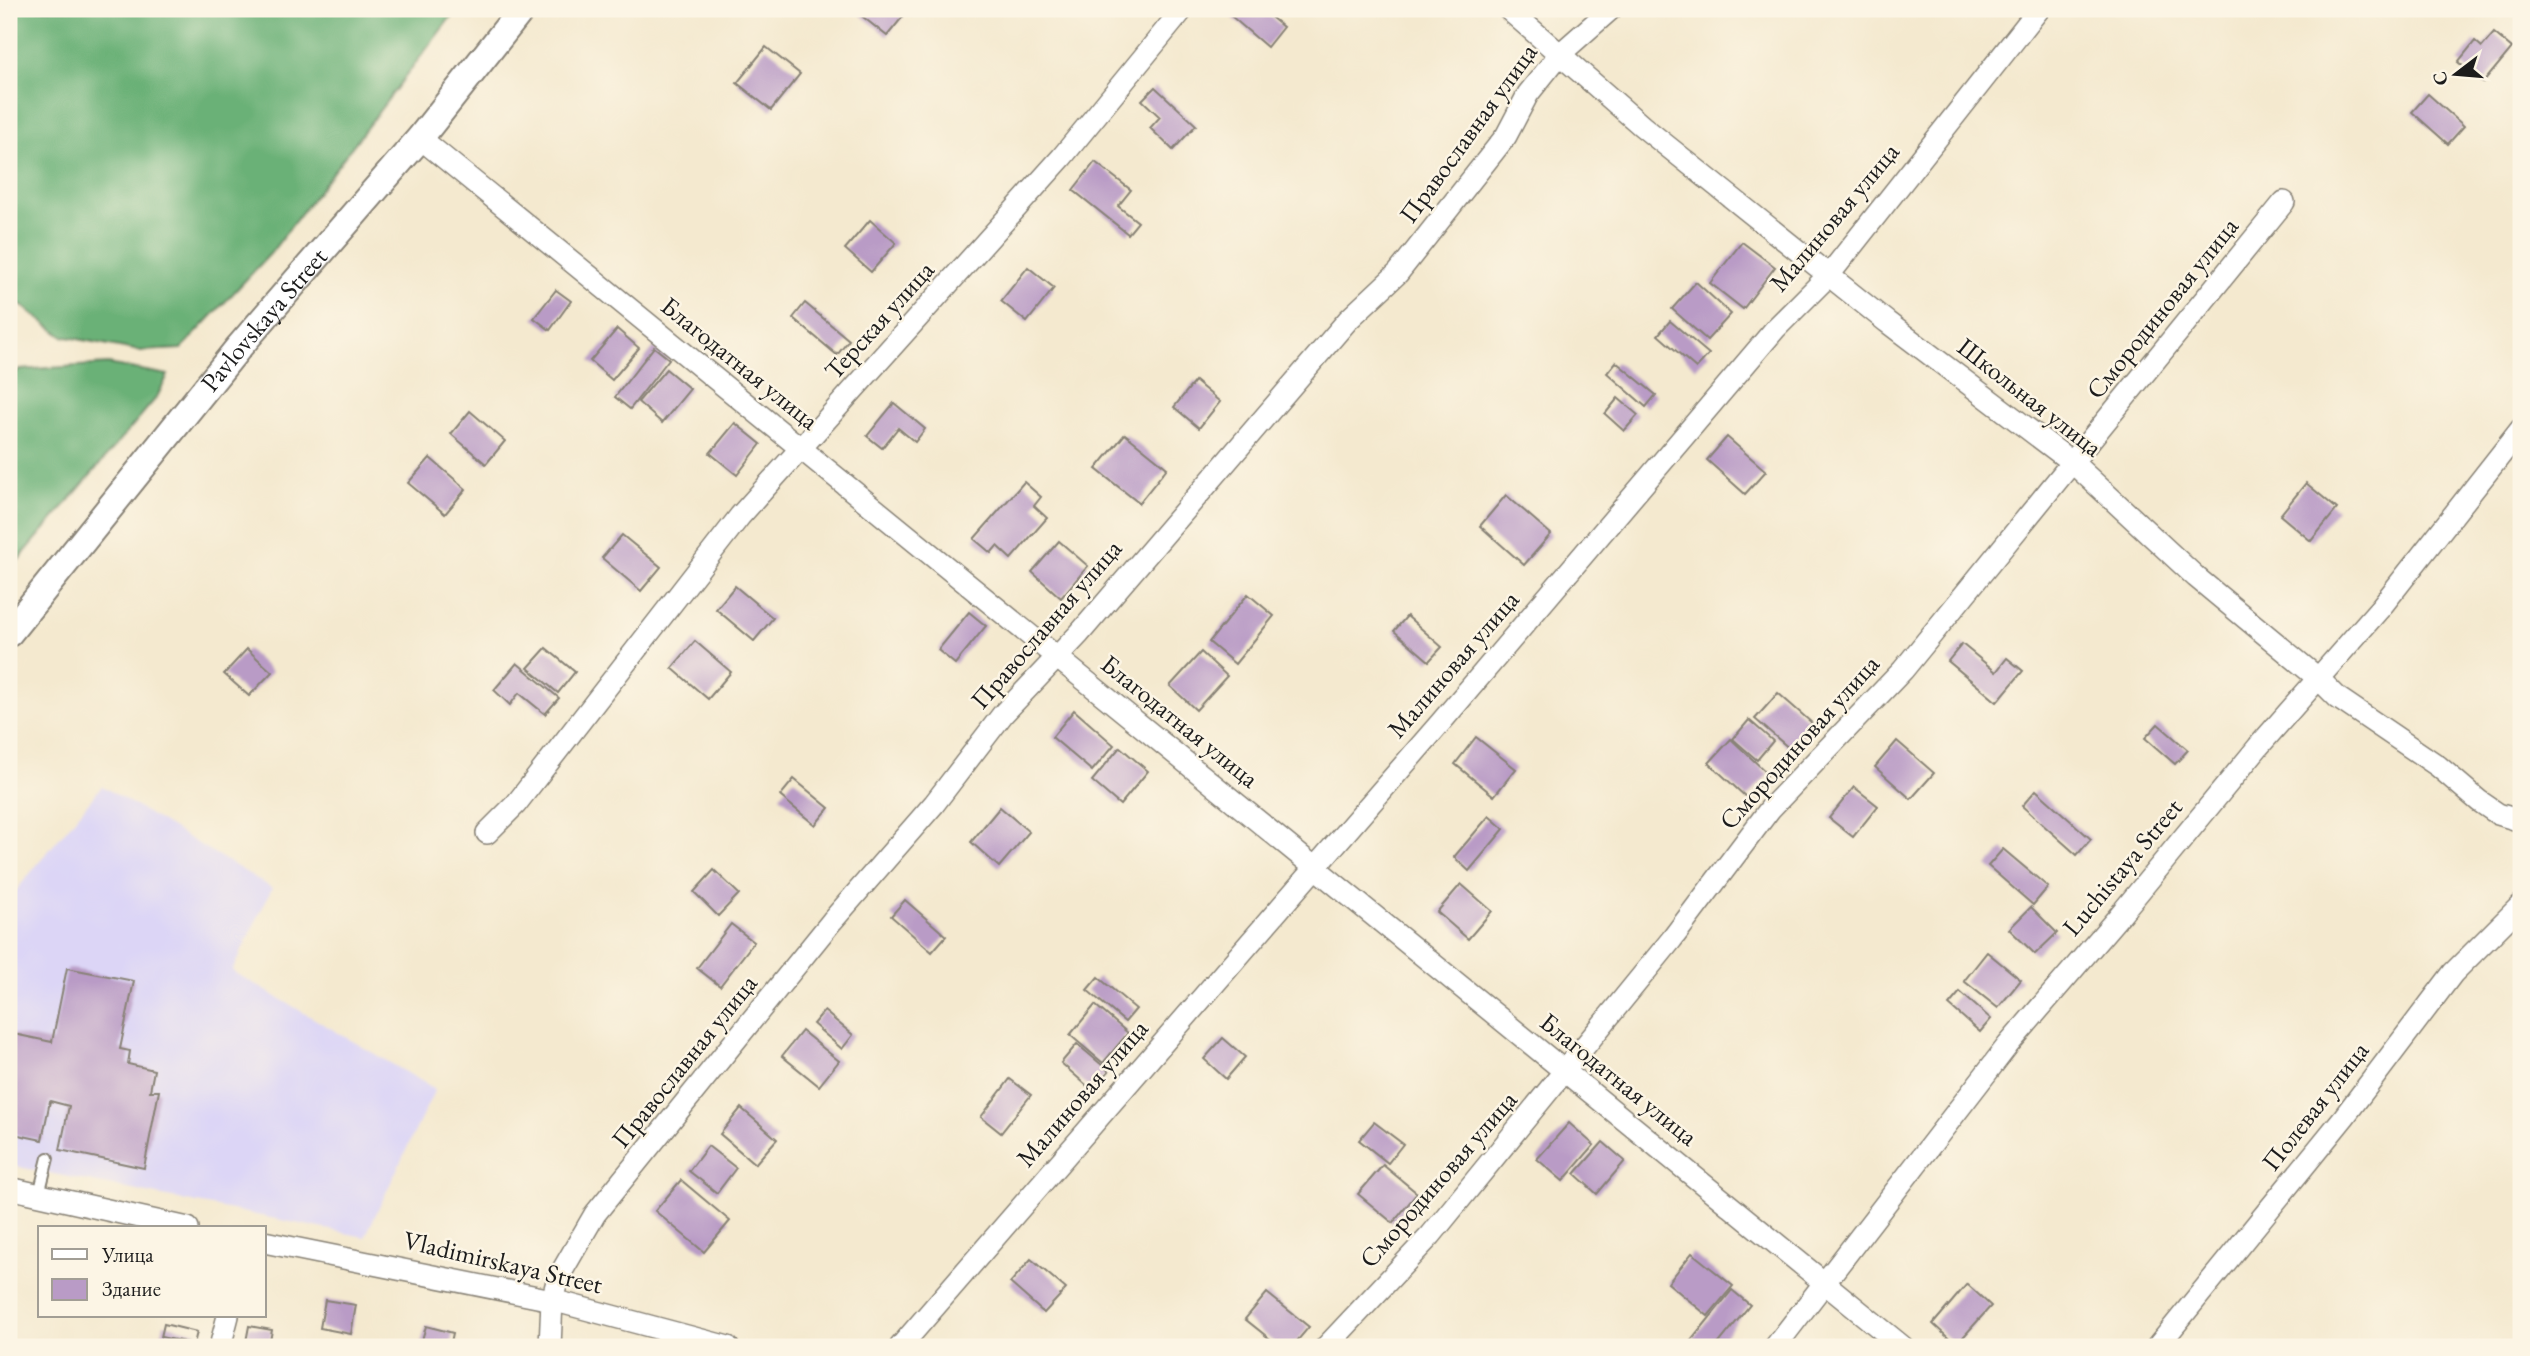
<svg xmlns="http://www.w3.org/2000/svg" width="2530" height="1356" font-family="'EB Garamond',serif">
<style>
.built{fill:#dcd5f6}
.forest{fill:#6bb177;stroke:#44664a;stroke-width:2}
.building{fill:#b99bc6}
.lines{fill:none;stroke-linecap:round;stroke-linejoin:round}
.service-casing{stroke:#888276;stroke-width:14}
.minor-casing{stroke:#888276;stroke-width:24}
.tertiary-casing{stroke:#888276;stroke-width:30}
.service{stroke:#fff;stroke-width:10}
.minor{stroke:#fff;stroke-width:21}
.tertiary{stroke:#fff;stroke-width:26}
.labels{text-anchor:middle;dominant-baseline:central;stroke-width:5;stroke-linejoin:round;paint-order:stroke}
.street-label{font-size:26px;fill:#1c1c1c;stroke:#fcf5e5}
</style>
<rect width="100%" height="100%" fill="#fcf5e5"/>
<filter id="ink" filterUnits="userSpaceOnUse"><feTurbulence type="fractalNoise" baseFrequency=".0143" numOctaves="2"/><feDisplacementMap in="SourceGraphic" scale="14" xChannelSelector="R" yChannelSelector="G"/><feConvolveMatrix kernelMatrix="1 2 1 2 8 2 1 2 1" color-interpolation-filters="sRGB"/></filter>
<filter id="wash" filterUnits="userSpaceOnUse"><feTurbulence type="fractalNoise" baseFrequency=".00686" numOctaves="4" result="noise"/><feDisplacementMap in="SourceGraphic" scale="28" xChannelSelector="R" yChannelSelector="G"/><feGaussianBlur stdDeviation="1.57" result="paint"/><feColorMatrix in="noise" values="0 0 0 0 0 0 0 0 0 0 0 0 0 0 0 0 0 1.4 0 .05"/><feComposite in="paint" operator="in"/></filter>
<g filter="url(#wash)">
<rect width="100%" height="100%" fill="#f4e9cf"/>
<!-- built -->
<path class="built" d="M 102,786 L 272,888 L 232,971 L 435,1089 L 365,1237 L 9,1165 L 9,899 Z"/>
<!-- forest -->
<g class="forest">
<path d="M 9,9 L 457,9 L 270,254 L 181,349 L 140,351 L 62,336 L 9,296 Z"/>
<path d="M 108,364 L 168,375 L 157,397 L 9,571 L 9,380 L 19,370 Z"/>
</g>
<g id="blocks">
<!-- building -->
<g class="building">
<path d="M 853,9 L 909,9 L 887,36 Z"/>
<path d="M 1237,9 L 1261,9 L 1283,27 L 1267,47 L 1231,16 Z"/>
<path d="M 2494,33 L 2512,48 L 2483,83 L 2458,62 L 2475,41 L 2482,47 Z"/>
<path d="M 766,47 L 800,74 L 771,110 L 737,83 Z"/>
<path d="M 1155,87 L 1196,125 L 1173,150 L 1150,128 L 1160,117 L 1142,100 Z"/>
<path d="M 2428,94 L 2464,126 L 2448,144 L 2412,112 Z"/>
<path d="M 1095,162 L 1131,190 L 1118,206 L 1138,222 L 1128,234 L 1073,190 Z"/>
<path d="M 870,220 L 896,243 L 871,272 L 845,249 Z"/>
<path d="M 1742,242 L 1775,267 L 1743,309 L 1710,283 Z"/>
<path d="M 1028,267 L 1054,288 L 1027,322 L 1001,301 Z"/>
<path d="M 1696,282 L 1731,314 L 1707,340 L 1672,309 Z"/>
<path d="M 556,290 L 571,301 L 550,330 L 534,318 Z"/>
<path d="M 805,303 L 849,340 L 837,355 L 793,318 Z"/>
<path d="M 1670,321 L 1709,354 L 1696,368 L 1658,335 Z"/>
<path d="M 617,329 L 639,348 L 612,380 L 590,361 Z"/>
<path d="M 654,347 L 669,359 L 630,409 L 615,397 Z"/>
<path d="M 1616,362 L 1656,395 L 1646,407 L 1607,373 Z"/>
<path d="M 666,369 L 690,389 L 662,423 L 638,402 Z"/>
<path d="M 1195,381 L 1220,402 L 1199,428 L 1174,407 Z"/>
<path d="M 1618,398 L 1638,415 L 1624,431 L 1605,414 Z"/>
<path d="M 894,403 L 925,429 L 915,442 L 898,428 L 882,448 L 867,436 Z"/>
<path d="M 470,411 L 505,441 L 486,464 L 451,434 Z"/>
<path d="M 735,423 L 761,444 L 737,475 L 710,453 Z"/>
<path d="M 1125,434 L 1167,468 L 1139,503 L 1096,469 Z"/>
<path d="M 1727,437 L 1766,471 L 1745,494 L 1707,460 Z"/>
<path d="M 430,458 L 466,489 L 445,514 L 408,483 Z"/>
<path d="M 1024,482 L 1041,497 L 1034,506 L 1047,518 L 1011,559 L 997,546 L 991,553 L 974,539 Z"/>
<path d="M 2306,483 L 2337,509 L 2311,541 L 2280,515 Z"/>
<path d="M 1506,495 L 1551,534 L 1524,565 L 1480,526 Z"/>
<path d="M 622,535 L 661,567 L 641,591 L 602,558 Z"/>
<path d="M 1059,541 L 1088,566 L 1061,598 L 1032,572 Z"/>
<path d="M 735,586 L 773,618 L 754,641 L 716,609 Z"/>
<path d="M 1248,594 L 1274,616 L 1235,664 L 1209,642 Z"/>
<path d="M 969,612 L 986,626 L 955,664 L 938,650 Z"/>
<path d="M 1407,616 L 1442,647 L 1429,661 L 1394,631 Z"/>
<path d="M 695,641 L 731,672 L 708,699 L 672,668 Z"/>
<path d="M 1962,644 L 1996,672 L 2007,658 L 2023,671 L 1997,702 L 1948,661 Z"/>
<path d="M 546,648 L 575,672 L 558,693 L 528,668 Z"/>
<path d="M 247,649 L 272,672 L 249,696 L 224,674 Z"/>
<path d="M 1201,652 L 1227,676 L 1196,710 L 1170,686 Z"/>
<path d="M 517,663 L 559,698 L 545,714 L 519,693 L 510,705 L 494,690 Z"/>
<path d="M 1778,693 L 1812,723 L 1790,749 L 1755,719 Z"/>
<path d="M 1074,710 L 1114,745 L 1092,771 L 1052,737 Z"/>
<path d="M 1749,720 L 1773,741 L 1757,760 L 1733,739 Z"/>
<path d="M 2158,724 L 2188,750 L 2175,764 L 2145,738 Z"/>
<path d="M 1476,737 L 1516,769 L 1494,796 L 1455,764 Z"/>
<path d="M 1731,739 L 1768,774 L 1747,798 L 1709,763 Z"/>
<path d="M 1897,741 L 1934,773 L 1911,799 L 1875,767 Z"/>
<path d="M 1120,747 L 1148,771 L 1120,805 L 1092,781 Z"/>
<path d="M 794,779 L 829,808 L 815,825 L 780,796 Z"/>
<path d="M 1854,787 L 1878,806 L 1853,837 L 1829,818 Z"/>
<path d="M 2036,790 L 2091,839 L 2077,855 L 2022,806 Z"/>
<path d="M 1000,807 L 1029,832 L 999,867 L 971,842 Z"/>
<path d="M 1489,816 L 1504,829 L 1469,871 L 1454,857 Z"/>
<path d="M 2003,849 L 2048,887 L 2033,905 L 1988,866 Z"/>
<path d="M 714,870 L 739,894 L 718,916 L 694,892 Z"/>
<path d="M 1461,884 L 1492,911 L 1468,939 L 1437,912 Z"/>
<path d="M 905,900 L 946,936 L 932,952 L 891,916 Z"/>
<path d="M 2031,907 L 2057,933 L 2035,954 L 2009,929 Z"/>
<path d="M 731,924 L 754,942 L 720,986 L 697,968 Z"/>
<path d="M 1987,952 L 2021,980 L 1998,1008 L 1964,981 Z"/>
<path d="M 67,968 L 134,981 L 120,1049 L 130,1051 L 128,1064 L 154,1070 L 150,1091 L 159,1091 L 144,1168 L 60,1150 L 69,1106 L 50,1101 L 42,1140 L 9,1133 L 9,1033 L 52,1042 Z"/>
<path d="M 1098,977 L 1136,1009 L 1125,1022 L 1087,990 Z"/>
<path d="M 1960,992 L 1991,1019 L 1980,1032 L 1949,1005 Z"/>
<path d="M 1095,1005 L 1128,1033 L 1103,1063 L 1070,1035 Z"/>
<path d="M 824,1011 L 853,1035 L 842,1049 L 813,1024 Z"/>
<path d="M 802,1031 L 839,1061 L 819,1086 L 782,1056 Z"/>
<path d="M 1223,1038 L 1245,1057 L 1226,1079 L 1204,1059 Z"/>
<path d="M 1077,1044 L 1109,1071 L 1092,1090 L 1061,1063 Z"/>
<path d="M 1010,1079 L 1031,1095 L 1001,1133 L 981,1117 Z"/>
<path d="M 741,1108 L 777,1139 L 755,1164 L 720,1134 Z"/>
<path d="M 1374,1122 L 1403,1144 L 1388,1163 L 1359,1140 Z"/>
<path d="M 1569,1123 L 1594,1145 L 1563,1181 L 1537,1159 Z"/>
<path d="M 1603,1142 L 1625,1161 L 1597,1194 L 1575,1174 Z"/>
<path d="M 708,1146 L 736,1168 L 717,1193 L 689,1171 Z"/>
<path d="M 1383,1165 L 1417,1193 L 1393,1223 L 1358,1194 Z"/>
<path d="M 681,1180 L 730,1221 L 704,1252 L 655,1211 Z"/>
<path d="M 1692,1253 L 1733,1286 L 1708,1316 L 1668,1283 Z"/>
<path d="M 1031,1259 L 1066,1289 L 1044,1313 L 1010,1283 Z"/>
<path d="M 1967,1284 L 1991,1306 L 1956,1345 L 1933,1324 Z"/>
<path d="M 1732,1290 L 1750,1305 L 1716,1347 L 1686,1347 Z"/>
<path d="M 1267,1293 L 1309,1327 L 1292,1347 L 1280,1347 L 1245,1319 Z"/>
<path d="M 325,1300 L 356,1305 L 351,1334 L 320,1328 Z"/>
<path d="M 164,1324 L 197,1332 L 194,1344 L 161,1337 Z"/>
<path d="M 249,1326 L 272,1330 L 269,1347 L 245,1347 Z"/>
<path d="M 426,1326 L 453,1333 L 450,1347 L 420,1347 Z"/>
</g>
</g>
</g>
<g filter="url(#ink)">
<use href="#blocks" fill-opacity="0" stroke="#888276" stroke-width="2"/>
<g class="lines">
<!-- service casing -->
<g class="service-casing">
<path id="service" d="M 39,1194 L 48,1158"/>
</g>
<!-- minor casing -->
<g class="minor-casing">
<g id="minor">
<path d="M 1508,9 L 1642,126 L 1887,322 L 2073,463 L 2196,577 L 2319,679 L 2338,698 L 2438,766 L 2479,801 L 2498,814 L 2521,821"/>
<path d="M 420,138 L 1903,1347"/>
<path d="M 487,833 L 516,804 L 740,516 L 1062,157 L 1183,9"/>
<path d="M 9,1188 L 188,1228"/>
<path d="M 264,1242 L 552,1300 L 728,1347"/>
<path d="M 220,1347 L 228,1316"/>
<path d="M 550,1347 L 552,1300 L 558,1278 L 595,1214 L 832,921 L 934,804 L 1003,714 L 1079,634 L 1348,320 L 1398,273 L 1506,136 L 1528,94 L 1560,54 L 1611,9"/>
<path d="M 900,1347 L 1442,721 L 1776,328 L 1829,275 L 2039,9"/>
<path d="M 1326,1347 L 1431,1235 L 1672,939 L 1770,809 L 1903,670 L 2284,202"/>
<path d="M 1775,1347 L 2008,1045 L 2119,916 L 2258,747 L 2381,607 L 2521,429"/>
<path d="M 2157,1347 L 2344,1117 L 2453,973 L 2521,905"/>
</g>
</g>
<!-- tertiary casing -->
<g class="tertiary-casing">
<g id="tertiary">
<path id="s1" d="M 9,633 L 239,347 L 420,138 L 522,9"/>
</g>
</g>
<!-- service -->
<use href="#service" class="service"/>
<!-- minor -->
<use href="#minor" class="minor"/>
<!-- tertiary -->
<use href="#tertiary" class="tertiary"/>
</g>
</g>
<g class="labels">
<!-- street labels -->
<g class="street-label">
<text transform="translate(1468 133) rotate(-54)">Православная улица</text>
<text transform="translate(1834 217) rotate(-50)">Малиновая улица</text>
<text transform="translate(2162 308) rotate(-51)">Смородиновая улица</text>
<text stroke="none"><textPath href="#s1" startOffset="404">Pavlovskaya Street</textPath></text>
<text transform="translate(879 320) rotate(-48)">Терская улица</text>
<text transform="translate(740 363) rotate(39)">Благодатная улица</text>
<text transform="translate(2030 397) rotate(38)">Школьная улица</text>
<text transform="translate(1046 624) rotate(-49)">Православная улица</text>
<text transform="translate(1453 664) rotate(-49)">Малиновая улица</text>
<text transform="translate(1180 721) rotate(39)">Благодатная улица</text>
<text transform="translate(1799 742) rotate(-48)">Смородиновая улица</text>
<text transform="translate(2122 867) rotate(-50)">Luchistaya Street</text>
<text transform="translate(684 1061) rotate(-51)">Православная улица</text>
<text transform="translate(1619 1079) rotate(39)">Благодатная улица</text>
<text transform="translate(1082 1093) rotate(-49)">Малиновая улица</text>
<text transform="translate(2315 1106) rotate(-52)">Полевая улица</text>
<text transform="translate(1438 1179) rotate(-49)">Смородиновая улица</text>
<text transform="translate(503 1262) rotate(13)">Vladimirskaya Street</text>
</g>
</g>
<!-- margin -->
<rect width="2530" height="1356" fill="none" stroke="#fcf5e5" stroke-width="35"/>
<!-- legend -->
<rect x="38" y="1226" width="228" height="91" fill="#fcf5e5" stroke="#a29e95" stroke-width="2"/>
<rect x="52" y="1249" width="35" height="10" fill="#ffffff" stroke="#a29e95" stroke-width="2"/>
<text x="102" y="1262" font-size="21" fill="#1c1c1c">Улица</text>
<rect x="52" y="1279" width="35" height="21" fill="#b99bc6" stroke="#a29e95" stroke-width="2"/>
<text x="102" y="1296" font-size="21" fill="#1c1c1c">Здание</text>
<!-- north arrow -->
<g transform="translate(2456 74) rotate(254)" stroke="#fcf5e5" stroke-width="5" paint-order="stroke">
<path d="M0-5L12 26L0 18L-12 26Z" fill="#1c1c1c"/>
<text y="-10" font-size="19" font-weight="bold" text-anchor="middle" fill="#1c1c1c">С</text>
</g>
</svg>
